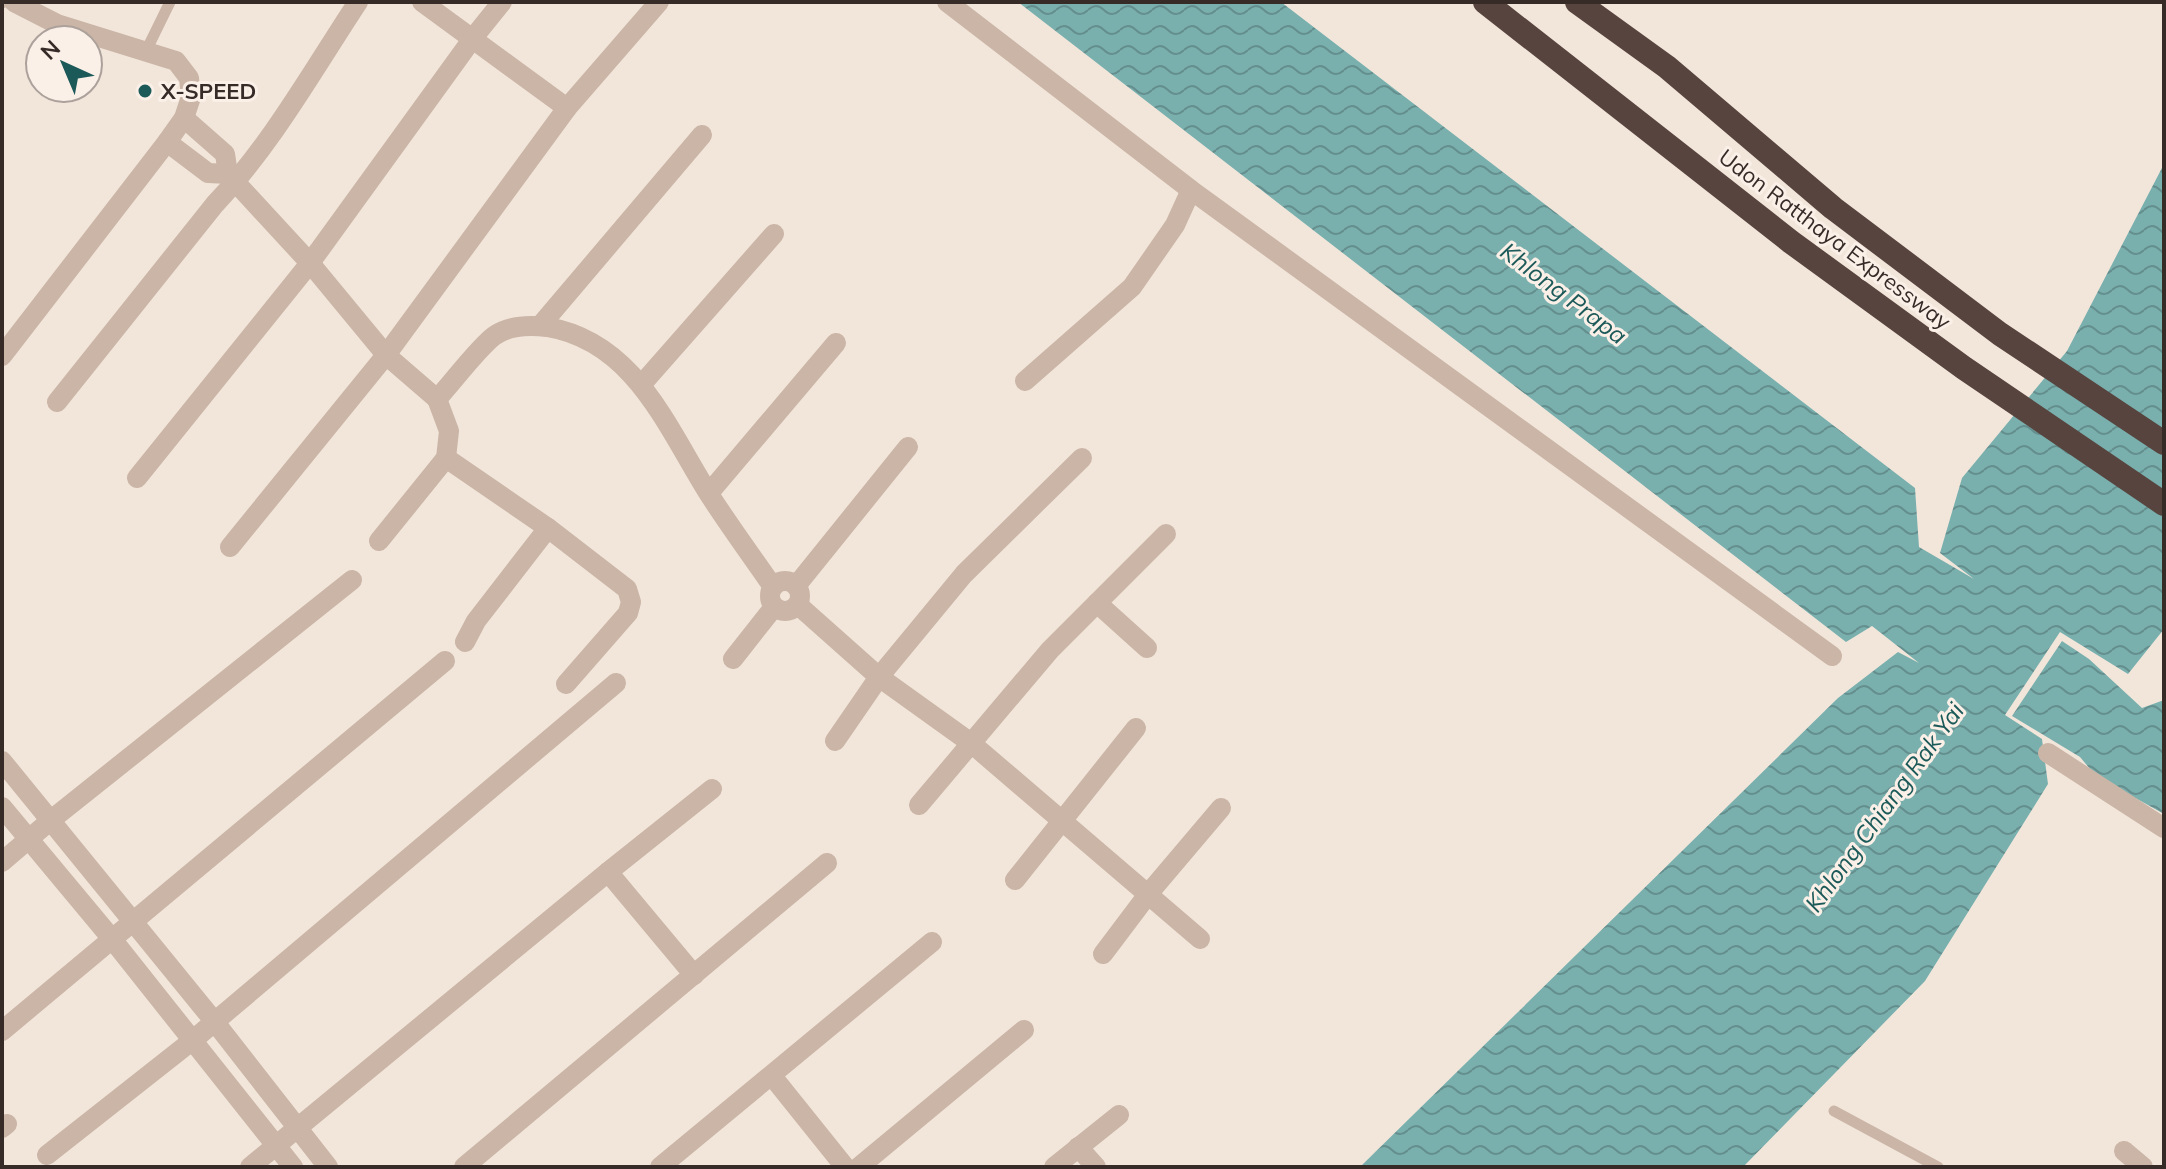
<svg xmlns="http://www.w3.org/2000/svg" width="2166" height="1169" font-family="Mulish,sans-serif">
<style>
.water{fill:url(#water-waves)}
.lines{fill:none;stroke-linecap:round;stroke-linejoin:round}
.service{stroke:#cbb5a7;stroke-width:11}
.minor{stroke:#cbb5a7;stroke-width:20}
.motorway{stroke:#58443e;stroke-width:24}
.poi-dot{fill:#1c5959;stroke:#faf0e8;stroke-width:3}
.labels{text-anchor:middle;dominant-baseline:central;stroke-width:6;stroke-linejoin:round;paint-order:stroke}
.poi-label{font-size:22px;font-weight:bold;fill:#372b28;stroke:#faf0e8;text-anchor:start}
.street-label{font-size:22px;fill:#372b28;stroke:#faf0e8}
.water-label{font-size:24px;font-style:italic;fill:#1c5959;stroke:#faf0e8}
</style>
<defs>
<pattern id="water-waves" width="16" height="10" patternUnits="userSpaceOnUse" patternTransform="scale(2)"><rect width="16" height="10" fill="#79b0ae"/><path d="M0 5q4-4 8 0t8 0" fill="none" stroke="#648f8e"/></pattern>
</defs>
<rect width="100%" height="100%" fill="#f2e6db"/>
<!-- water -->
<g class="water">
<path d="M 1018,2 L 1281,2 L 1915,488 L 1919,547 L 1974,579 L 1940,553 L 1962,478 L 2067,351 L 2164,164 L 2164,629 L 2128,674 L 2060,632 L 2005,715 L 2042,739 L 2048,784 L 1925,981 L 1743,1167 L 1360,1167 L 1838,698 L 1898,652 L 1919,663 L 1872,626 L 1846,642 Z"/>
<path d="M 2062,641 L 2089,659 L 2142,708 L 2164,700 L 2164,814 L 2096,776 L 2080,757 L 2012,716 Z"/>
</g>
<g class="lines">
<!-- service -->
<g class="service">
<path d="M 2,3 L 3,2"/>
<path d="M 146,51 L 170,2"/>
<path d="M 1834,1111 L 1938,1167"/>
</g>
<!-- minor -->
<g class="minor">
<path d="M 422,2 L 567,108"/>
<path d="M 947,2 L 1191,190 L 1832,656"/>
<path d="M 184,118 L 225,154 L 228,174 L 310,263 L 386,355 L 437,399 C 452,383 478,348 494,336 C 509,325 530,325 547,327 C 633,341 666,425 707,491 C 728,524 751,555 773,587"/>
<path d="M 167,142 L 208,173 L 228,174"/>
<path d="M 540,326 L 702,135"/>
<path d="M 2,356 L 167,142 L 184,118 L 191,97 L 189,78 L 176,61 L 57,24 L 14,2"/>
<path d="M 1025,381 L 1132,287 L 1175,225 L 1191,190"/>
<path d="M 642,384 L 774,234"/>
<path d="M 57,402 L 215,204 C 272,144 313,70 358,2"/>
<path d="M 446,458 L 548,528"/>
<path d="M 137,478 L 310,263 L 473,38 L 502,2"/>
<path d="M 709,493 L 836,343"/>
<path d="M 379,541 L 446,458 L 449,431 L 437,399"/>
<path d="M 230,547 L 386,355 L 567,108 L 659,2"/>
<circle cx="785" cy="596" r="15"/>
<path d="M 796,586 L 908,447"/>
<path d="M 1097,603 L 1147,648"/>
<path d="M 798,605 L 879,677 L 971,743 L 1200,939"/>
<path d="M 465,642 L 476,621 L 548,528 L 627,589 L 631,602 L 628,613 L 566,684"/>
<path d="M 733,659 L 774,607"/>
<path d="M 835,741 L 879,677 L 964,574 L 1082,458"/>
<path d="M 2048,753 L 2164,828"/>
<path d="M 2,761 L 214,1021 L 328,1167"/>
<path d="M 919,805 L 1050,650 L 1166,534"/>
<path d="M 2,807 L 112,939 L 293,1167"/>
<path d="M 2,862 L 51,820 L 352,580"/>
<path d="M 608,872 L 694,975"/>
<path d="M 1015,880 L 1136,728"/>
<path d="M 1103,954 L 1149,893 L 1221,808"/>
<path d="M 2,1031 L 445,661"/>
<path d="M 772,1076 L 845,1167"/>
<path d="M 2,1128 L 7,1124"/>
<path d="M 1078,1147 L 1096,1167"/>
<path d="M 2124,1151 L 2143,1167"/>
<path d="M 47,1155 L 193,1040 L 616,683"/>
<path d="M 250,1167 L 608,872 L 712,789"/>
<path d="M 464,1167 L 827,863"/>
<path d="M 660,1167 L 932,942"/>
<path d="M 859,1167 L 1024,1030"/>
<path d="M 1054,1167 L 1119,1115"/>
</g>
<!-- motorway -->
<g class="motorway">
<path d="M 1485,2 L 1791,242 L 1964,368 L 2164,504"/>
<path d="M 1577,2 L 1667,67 L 1833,208 L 2000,334 L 2164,443"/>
</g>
</g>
<!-- markers -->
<circle class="poi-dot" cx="145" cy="91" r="8"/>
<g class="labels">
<!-- poi labels -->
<g class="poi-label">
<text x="161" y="91">X-SPEED</text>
</g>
<!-- street labels -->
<g class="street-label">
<text transform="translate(1835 239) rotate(37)">Udon Ratthaya Expressway</text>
</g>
<!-- water labels -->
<g class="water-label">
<text transform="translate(1564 293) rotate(37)">Khlong Prapa</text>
<text transform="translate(1884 807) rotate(-54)">Khlong Chiang Rak Yai</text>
</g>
</g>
<!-- border -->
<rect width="2166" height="1169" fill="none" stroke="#372b28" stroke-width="8"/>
<!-- north arrow -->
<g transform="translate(64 64) rotate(316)"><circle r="38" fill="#faf0e8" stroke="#aca19b" stroke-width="2"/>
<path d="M0-6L14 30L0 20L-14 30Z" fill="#1c5959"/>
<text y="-12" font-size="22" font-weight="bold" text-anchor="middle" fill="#372b28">N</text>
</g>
</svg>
